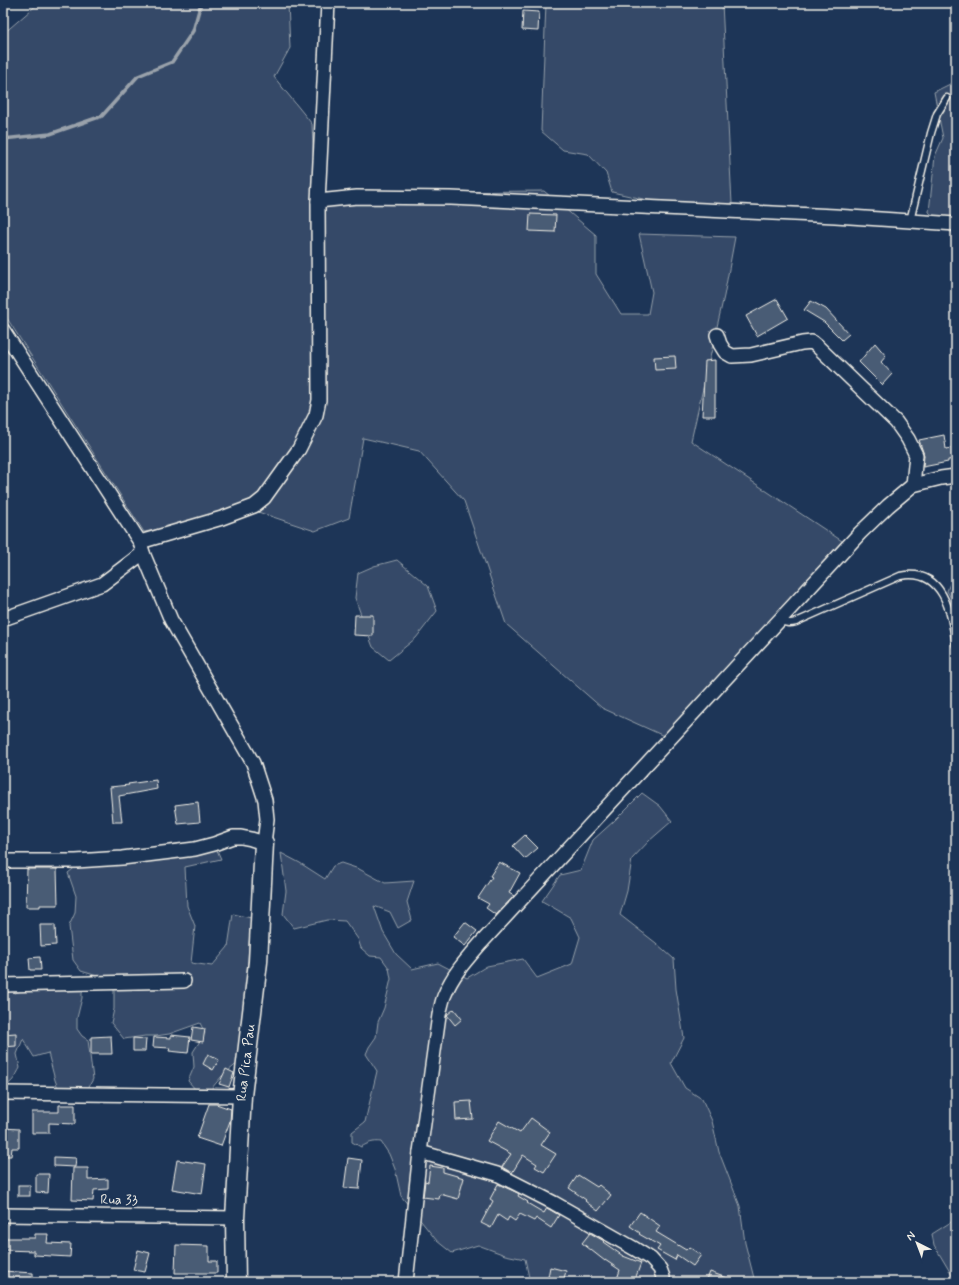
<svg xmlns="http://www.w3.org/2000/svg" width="959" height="1285" font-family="Mynerve,sans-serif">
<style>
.green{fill:#354a67;stroke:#949ea8}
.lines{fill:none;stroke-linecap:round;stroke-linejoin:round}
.stream{stroke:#9aa2ab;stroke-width:3.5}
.building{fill:#485b74;stroke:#f4f1e8}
.lane-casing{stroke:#f4f1e8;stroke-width:9}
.street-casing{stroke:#f4f1e8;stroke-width:16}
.secondary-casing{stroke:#f4f1e8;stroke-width:21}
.lane{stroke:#1d3557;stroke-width:6}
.street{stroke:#1d3557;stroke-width:13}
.secondary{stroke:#1d3557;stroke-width:18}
.labels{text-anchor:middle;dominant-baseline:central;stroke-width:3;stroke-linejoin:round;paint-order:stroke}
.street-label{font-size:14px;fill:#f4f1e8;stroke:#1d3557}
</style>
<rect width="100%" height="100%" fill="#1d3557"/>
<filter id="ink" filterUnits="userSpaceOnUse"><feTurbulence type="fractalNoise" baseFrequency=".025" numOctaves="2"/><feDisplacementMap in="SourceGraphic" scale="8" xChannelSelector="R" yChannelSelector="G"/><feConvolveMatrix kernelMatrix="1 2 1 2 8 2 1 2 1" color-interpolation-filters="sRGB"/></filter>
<g filter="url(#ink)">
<!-- green -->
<g class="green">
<path d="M 39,3 L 288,3 L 290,48 L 274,77 L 312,124 L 315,193 L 544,191 L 596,235 L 596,274 L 621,314 L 648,314 L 652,292 L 639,234 L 735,237 L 724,296 L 691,441 L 842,541 L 664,736 L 602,708 L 506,624 L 464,501 L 419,451 L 363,438 L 349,518 L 315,531 L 258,512 L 144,532 L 3,312 L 3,34 Z"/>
<path d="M 546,3 L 722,3 L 732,204 L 661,203 L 612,192 L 606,173 L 588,154 L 563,150 L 541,131 Z"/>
<path d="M 956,81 L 956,237 L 929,212 L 935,156 L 943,138 L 934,92 Z"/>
<path d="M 397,560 L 428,586 L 437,611 L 416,638 L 389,660 L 373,647 L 365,626 L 355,598 L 358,573 L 374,566 Z"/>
<path d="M 956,568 L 956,607 L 947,591 Z"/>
<path d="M 642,793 L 660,806 L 672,821 L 649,841 L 632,859 L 627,891 L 620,915 L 656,943 L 674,959 L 676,989 L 684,1038 L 671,1063 L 685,1088 L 702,1099 L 712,1121 L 719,1152 L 740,1206 L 745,1243 L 755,1282 L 530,1282 L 525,1259 L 505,1255 L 478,1245 L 452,1253 L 437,1241 L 401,1196 L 395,1169 L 389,1154 L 381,1142 C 373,1141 368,1143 361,1147 L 352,1142 L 352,1132 L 365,1122 L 377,1071 L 366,1054 L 369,1047 L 376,1037 L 378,1022 L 384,1008 L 391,979 L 389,968 L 381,957 L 370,956 L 361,948 L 358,939 L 345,921 L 327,920 L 294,928 L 283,914 L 286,891 L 281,853 L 300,863 L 325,879 L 333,866 L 341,863 L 359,869 L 385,883 L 414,881 L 407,902 L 412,920 L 398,928 L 390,912 L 374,906 L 383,932 L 396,954 L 412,969 L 438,963 L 467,978 L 487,966 L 523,959 L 537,978 L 572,964 L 580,937 L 571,918 L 542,901 L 560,875 L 581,870 L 593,840 L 614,821 Z"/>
<path d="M 217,850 L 221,859 L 185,867 L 187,906 L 195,926 L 191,963 L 212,966 L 228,947 L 233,914 L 251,918 L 245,1000 L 239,1062 L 222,1076 L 211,1089 L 197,1091 L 188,1081 L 194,1067 L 193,1052 L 205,1033 L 200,1023 L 169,1034 L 156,1036 L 145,1036 L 124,1039 L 111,1023 L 114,1009 L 114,988 L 104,978 L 81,971 L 73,960 L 69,926 L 75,913 L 76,896 L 68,873 L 78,865 Z"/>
<path d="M 3,966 L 7,966 L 9,978 L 15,993 L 35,987 L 82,986 L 82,998 L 77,1018 L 77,1029 L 82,1036 L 88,1040 L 93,1079 L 88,1088 L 58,1088 L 55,1080 L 48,1053 L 34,1057 L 23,1039 L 17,1054 L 20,1068 C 16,1075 12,1085 3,1086 Z"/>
<path d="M 951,1222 L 956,1222 L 956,1282 L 934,1245 L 932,1234 Z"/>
</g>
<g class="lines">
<!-- stream -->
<path class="stream" d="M 3,139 L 50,134 L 102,116 L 138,76 L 172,62 L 193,31 L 201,3"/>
</g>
<!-- building -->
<g class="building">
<path d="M 523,11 L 539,12 L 538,31 L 522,30 Z"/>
<path d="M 530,214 L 556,215 L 555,232 L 529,231 Z"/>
<path d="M 777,299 L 788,318 L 757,336 L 746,316 Z"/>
<path d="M 811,301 L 826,309 L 849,334 L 842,340 L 824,322 L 804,310 Z"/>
<path d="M 875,343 L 886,356 L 881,362 L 892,374 L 882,385 L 859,362 Z"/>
<path d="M 675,356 L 676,369 L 655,370 L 654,357 Z"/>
<path d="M 715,360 L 715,416 L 702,416 L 705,361 Z"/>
<path d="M 944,435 L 946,449 L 956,447 L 956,459 L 948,460 L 948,462 L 923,467 L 924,455 L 919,440 Z"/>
<path d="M 355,615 L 373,615 L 373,636 L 354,635 Z"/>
<path d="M 156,780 L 157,789 L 119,796 L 122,822 L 113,822 L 110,787 L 129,785 L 128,784 Z"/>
<path d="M 198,802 L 200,822 L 178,824 L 175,805 Z"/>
<path d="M 525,835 L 538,848 L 525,859 L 513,846 Z"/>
<path d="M 499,862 L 520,873 L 509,893 L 514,896 L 496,915 L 486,908 L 489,904 L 478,898 L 492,877 L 490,876 Z"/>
<path d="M 27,869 L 57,869 L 58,905 L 40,905 L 40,907 L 26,907 Z"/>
<path d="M 465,922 L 477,931 L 465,946 L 453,937 Z"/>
<path d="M 40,925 L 55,925 L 56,945 L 41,946 Z"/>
<path d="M 40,957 L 41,970 L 30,970 L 29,958 Z"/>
<path d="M 454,1009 L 462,1019 L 455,1025 L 447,1015 Z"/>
<path d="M 193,1027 L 205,1029 L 203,1042 L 191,1040 Z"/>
<path d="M 16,1033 L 16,1046 L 3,1047 L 3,1034 Z"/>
<path d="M 171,1035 L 190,1037 L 188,1053 L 169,1051 L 170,1048 L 153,1047 L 154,1037 L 171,1038 Z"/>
<path d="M 111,1036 L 112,1054 L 91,1054 L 91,1037 Z"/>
<path d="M 133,1038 L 146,1039 L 145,1051 L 133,1051 Z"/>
<path d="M 208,1054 L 219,1060 L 213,1070 L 203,1064 Z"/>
<path d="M 226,1069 L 234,1073 L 229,1087 L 219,1084 Z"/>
<path d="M 471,1101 L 473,1119 L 456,1120 L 455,1102 Z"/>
<path d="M 209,1104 L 216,1104 L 231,1109 L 230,1121 L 221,1146 L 197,1138 Z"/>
<path d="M 59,1105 L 75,1105 L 75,1124 L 49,1123 L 49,1133 L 32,1133 L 32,1112 L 59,1112 Z"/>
<path d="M 531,1118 L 550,1132 L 541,1145 L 556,1154 L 544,1172 L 535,1167 L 537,1164 L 523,1155 L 512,1173 L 502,1167 L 511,1154 L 487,1141 L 499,1121 L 520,1133 Z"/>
<path d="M 3,1128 L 19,1129 L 19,1148 L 12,1148 L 11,1156 L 3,1156 Z"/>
<path d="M 54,1157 L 76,1158 L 75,1167 L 54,1166 Z"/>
<path d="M 348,1158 L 362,1160 L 359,1189 L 344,1188 Z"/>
<path d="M 177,1160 L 206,1164 L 202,1194 L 172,1189 Z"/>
<path d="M 430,1166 L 443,1168 L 443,1172 L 464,1178 L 458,1199 L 440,1194 L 439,1199 L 423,1197 L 425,1181 L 428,1182 Z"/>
<path d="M 73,1168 L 88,1168 L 88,1180 L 108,1179 L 108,1189 L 94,1190 L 93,1201 L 72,1200 Z"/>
<path d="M 36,1174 L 49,1174 L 48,1193 L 36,1192 Z"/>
<path d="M 578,1175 L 597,1187 L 599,1185 L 611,1195 L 598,1211 L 585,1201 L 586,1200 L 569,1188 Z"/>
<path d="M 498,1184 L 518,1193 L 519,1194 L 518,1196 L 528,1202 L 527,1203 L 544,1213 L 547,1208 L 559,1215 L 551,1228 L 536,1218 L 534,1221 L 520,1214 L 515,1221 L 509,1217 L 507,1221 L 498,1215 L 491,1228 L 481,1223 L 493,1201 L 490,1199 Z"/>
<rect x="18" y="1185" width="12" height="11"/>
<path d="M 640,1212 L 660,1226 L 656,1232 L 686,1250 L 689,1247 L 701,1255 L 693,1266 L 677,1255 L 675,1260 L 657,1250 L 660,1246 L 639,1234 L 640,1233 L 630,1226 Z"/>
<path d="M 590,1233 L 604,1241 L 603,1242 L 623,1256 L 641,1263 L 634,1282 L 616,1282 L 620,1270 L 605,1260 L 605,1261 L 582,1243 Z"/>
<path d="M 35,1234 L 48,1234 L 47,1243 L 71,1244 L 70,1257 L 34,1255 L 34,1251 L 3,1250 L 3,1238 L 35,1238 Z"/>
<path d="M 176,1245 L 209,1246 L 209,1261 L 217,1261 L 217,1273 L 175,1273 Z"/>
<path d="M 138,1250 L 150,1253 L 145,1272 L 133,1270 Z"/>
<path d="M 550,1267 L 566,1271 L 563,1282 L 547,1282 Z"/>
<path d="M 3,1271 L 33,1273 L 33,1282 L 3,1282 Z"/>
<path d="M 710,1272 L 735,1281 L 735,1282 L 706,1282 Z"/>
</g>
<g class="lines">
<!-- lane casing -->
<g class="lane-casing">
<g id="lane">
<path d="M 910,221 L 931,133 L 937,114 L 947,98"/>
<path d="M 779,620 C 785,623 789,624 796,622 L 900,576 C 944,567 951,613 956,645"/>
</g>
</g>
<!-- street casing -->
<g class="street-casing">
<g id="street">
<path d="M 318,201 L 357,197 L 451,198 L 835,216 L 956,224"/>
<path d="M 3,330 L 140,542 L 143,553 L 171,620 L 253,763 L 265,800 L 267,819 L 264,843 L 251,839 L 241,837 L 233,837 L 214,844 L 195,849 L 122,858 L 76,861 L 3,861"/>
<path d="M 717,335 L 720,344 L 725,352 L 732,356 L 751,355 L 802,343 L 812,342 L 818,347 L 896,422 L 908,439 L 916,455 L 913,485"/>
<path d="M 140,542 L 222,518 L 254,506 L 264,498 L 299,449 L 316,415 L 319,400 L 318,201 L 328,3"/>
<path d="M 3,619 L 102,584 L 143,553"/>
<path d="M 3,985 L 184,981"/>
<path d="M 3,1093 L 242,1096"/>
<path d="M 420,1152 L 497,1174 L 554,1203 L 635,1249 L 651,1259 L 660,1269 L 663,1277 L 662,1282"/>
<path d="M 3,1215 L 235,1218"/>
<path d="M 406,1282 L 420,1152 L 439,1015 C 441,1008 442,1000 445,994 C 453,974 467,959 481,943 L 860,533 L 888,506 L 913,485 L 941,478 L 956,476"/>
</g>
</g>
<!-- secondary casing -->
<g class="secondary-casing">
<g id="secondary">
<path id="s1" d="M 236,1282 L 235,1218 L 242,1096 L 258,962 L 264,843"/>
</g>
</g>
<!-- lane -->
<use href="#lane" class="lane"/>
<!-- street -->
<use href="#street" class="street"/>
<!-- secondary -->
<use href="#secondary" class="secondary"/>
</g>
</g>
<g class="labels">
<!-- street labels -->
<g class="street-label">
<text stroke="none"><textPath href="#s1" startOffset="220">Rua Pica Pau</textPath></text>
<text transform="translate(119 1200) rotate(1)">Rua 33</text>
</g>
</g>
<!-- margin -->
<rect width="959" height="1285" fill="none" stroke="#1d3557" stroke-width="16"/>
<rect x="8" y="8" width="943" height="1269" fill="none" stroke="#f4f1e8" stroke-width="1.5" filter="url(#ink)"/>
<!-- north arrow -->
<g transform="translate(917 1243) rotate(318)" stroke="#1d3557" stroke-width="3" paint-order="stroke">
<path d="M0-3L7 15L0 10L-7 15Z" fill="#f4f1e8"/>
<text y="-6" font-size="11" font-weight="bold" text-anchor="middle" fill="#f4f1e8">N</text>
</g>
</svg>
